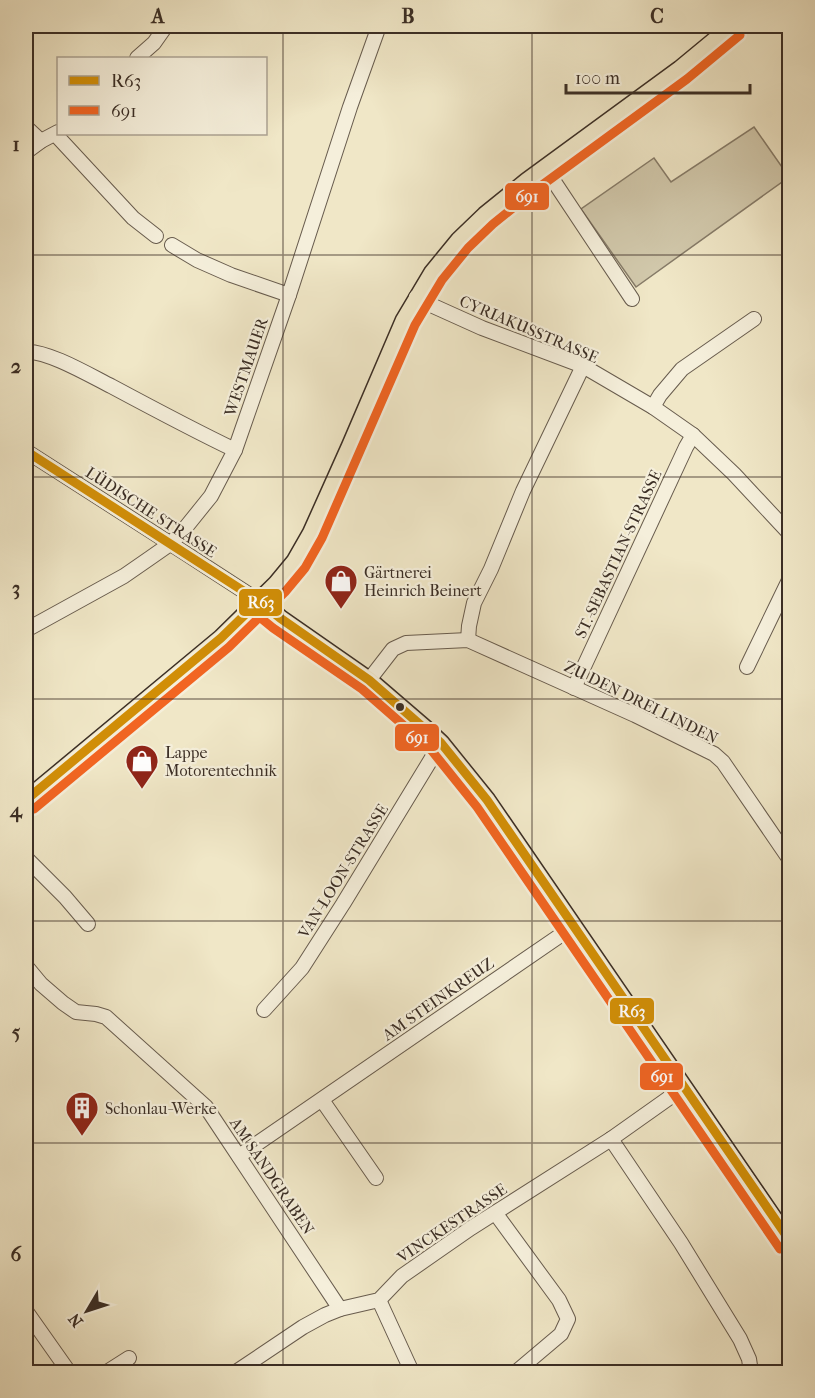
<svg xmlns="http://www.w3.org/2000/svg" width="815" height="1398" font-family="'IM FELL French Canon',serif">
<style>
.green{fill:#d1c8ab;stroke:#867b68;stroke-width:1.5}
.lines{fill:none;stroke-linecap:round;stroke-linejoin:round}
.minor-casing{stroke:#685c4e;stroke-width:16}
.major-casing{stroke:#3b2e25;stroke-width:19}
.minor{stroke:#f5efdb;stroke-width:14}
.major{stroke:#f0e7c7;stroke-width:16}
.bus-1-casing{stroke:#f5efdb;stroke-width:14}
.bus-2-casing{stroke:#f5efdb;stroke-width:14}
.bus-1{stroke:#d18e07;stroke-width:9}
.bus-2{stroke:#f26522;stroke-width:9}
.grid{fill:none;stroke:#3b2e25;stroke-width:1.5;stroke-opacity:0.55}
.bus-dot{fill:#3b2e25;stroke:#f5efdb;stroke-width:2}
.labels{text-anchor:middle;dominant-baseline:central;stroke-width:4.5;stroke-linejoin:round;paint-order:stroke}
.street-label{font-size:16px;fill:#3b2e25;stroke:#f5efdb}
.poi-label{font-size:16px;fill:#3b2e25;stroke:#f5efdb;text-anchor:start}
.line-badge{stroke:#f5efdb;stroke-width:2}
.badge-label{font-size:16px;text-anchor:middle;font-weight:bold;fill:#fff}
.neatline{fill:none;stroke:#3b2e25;stroke-width:2}
.grid-label{font-size:20px;text-anchor:middle;font-weight:bold;fill:#3b2e25}
</style>
<rect width="100%" height="100%" fill="#f0e7c7"/>
<filter id="stains"><feTurbulence type="fractalNoise" baseFrequency=".00333" numOctaves="4"/><feColorMatrix values="0 0 0 0 .2 0 0 0 0 .09 0 0 0 0 .02 0 0 0 .5 -.17"/></filter>
<radialGradient id="worn" r=".72"><stop offset=".6" stop-color="#630" stop-opacity="0"/><stop offset="1" stop-color="#630" stop-opacity=".3"/></radialGradient>
<!-- green -->
<path class="green" d="M 754,127 L 789,177 L 636,287 L 581,209 L 654,158 L 671,182 Z"/>
<g class="lines">
<!-- minor casing -->
<g class="minor-casing">
<g id="minor">
<path d="M 137,58 L 154,43 L 166,26"/>
<path d="M 26,127 L 41,141"/>
<path d="M 56,135 L 133,218 L 156,236"/>
<path d="M 26,152 L 41,141 L 58,132"/>
<path d="M 545,168 L 632,299"/>
<path d="M 172,245 L 197,260 L 231,275 L 289,295"/>
<path d="M 416,297 L 431,305 L 482,328 L 583,366 L 653,407 L 693,435 L 734,474 L 790,534"/>
<path d="M 26,352 C 47,350 91,376 111,386 C 152,408 193,430 235,450"/>
<path d="M 653,407 L 660,395 L 682,369 L 754,319"/>
<path d="M 26,451 L 185,553 L 259,601"/>
<path d="M 26,630 L 124,576 L 150,558 L 170,544 L 182,532 L 211,496 L 235,450 L 289,295 L 350,107 L 379,26"/>
<path d="M 468,640 L 469,626 L 474,603 L 491,569 L 523,491 L 583,366"/>
<path d="M 747,667 L 790,578"/>
<path d="M 369,680 L 393,649 L 406,643 L 468,640 L 635,715 L 714,754 L 723,762 L 790,860"/>
<path d="M 574,688 L 686,447 L 693,435"/>
<path d="M 26,858 L 65,897 L 88,924"/>
<path d="M 26,966 L 41,984 L 63,1003 L 76,1012 L 96,1014 L 106,1017 L 206,1107 L 340,1309"/>
<path d="M 264,1010 L 302,968 L 343,904 L 441,743"/>
<path d="M 322,1100 L 376,1178"/>
<path d="M 611,1139 L 681,1243 L 740,1339 L 749,1359 L 751,1372"/>
<path d="M 239,1156 L 574,926"/>
<path d="M 496,1214 L 559,1300 L 568,1319 L 561,1334 L 516,1372"/>
<path d="M 379,1300 L 412,1372"/>
<path d="M 26,1311 L 69,1372"/>
<path d="M 107,1372 L 129,1358"/>
<path d="M 236,1372 L 303,1327 L 325,1315 L 340,1309 L 379,1300 L 402,1276 L 435,1253 L 471,1228 L 611,1139 L 683,1088"/>
</g>
</g>
<!-- major casing -->
<g class="major-casing">
<g id="major">
<path d="M 259,601 L 280,618 L 369,680 L 426,729 L 441,743 L 487,800 L 790,1242"/>
<path d="M 26,800 L 221,638 L 276,584 L 295,561 L 311,533 L 350,446 L 404,320 L 432,273 L 459,240 L 485,215 L 527,181 L 680,69 L 732,26"/>
</g>
</g>
<!-- minor -->
<use href="#minor" class="minor"/>
<!-- major -->
<use href="#major" class="major"/>
<!-- bus-1 casing -->
<g class="bus-1-casing">
<g id="bus-1">
<path d="M 26,451 L 259,601 L 280,618 L 369,680 L 441,743 L 487,800 L 790,1241"/>
<path d="M 26,800 L 221,638 L 259,601"/>
</g>
</g>
<!-- bus-2 casing -->
<g class="bus-2-casing">
<g id="bus-2">
<path d="M 251,610 L 273,628 L 362,689 L 418,738 L 432,751 L 477,807 L 780,1249"/>
<path d="M 34,809 L 229,647 L 285,592 L 305,568 L 322,538 L 415,325 L 442,280 L 468,248 L 493,224 L 534,191 L 687,79 L 740,35"/>
</g>
</g>
<!-- bus-1 -->
<use href="#bus-1" class="bus-1"/>
<!-- bus-2 -->
<use href="#bus-2" class="bus-2"/>
</g>
<!-- grid -->
<path class="grid" d="M 283,26 L 283,1372M 532,26 L 532,1372M 26,255 L 790,255M 26,477 L 790,477M 26,699 L 790,699M 26,921 L 790,921M 26,1143 L 790,1143"/>
<!-- icons -->
<defs>
<g id="shop-pin" transform="scale(1.725)"><path d="M0 17L-7.5 6A9.5 9.5 0 1 1 7.5 6Z" fill="#8f2418" stroke="#f5efdb"/><path d="M-5-2.5h2.3a2.7 3.5 0 0 1 5.4 0H5L5.5 6h-11ZM-1.5-2.5h3a1.5 2.3 0 0 0-3 0Z" fill="#fff"/></g>
<g id="building-pin" transform="scale(1.725)"><path d="M0 17L-7.5 6A9.5 9.5 0 1 1 7.5 6Z" fill="#8f2418" stroke="#f5efdb"/><path d="M-4-6H4V6H1V3H-1V6H-4ZM-2.5-4.3h1.7v1.8h-1.7ZM.8-4.3h1.7v1.8H.8ZM-2.5-1h1.7V.8h-1.7ZM.8-1h1.7V.8H.8Z" fill="#fff"/></g>
</defs>
<g fill-rule="evenodd">
<use href="#shop-pin" x="341" y="581"/>
<use href="#shop-pin" x="142" y="761"/>
<use href="#building-pin" x="82" y="1108"/>
</g>
<!-- markers -->
<circle class="bus-dot" cx="400" cy="707" r="5"/>
<g class="labels">
<!-- street labels -->
<g class="street-label">
<text transform="translate(529 329) rotate(23)">CYRIAKUSSTRASSE</text>
<text transform="translate(246 367) rotate(-71)">WESTMAUER</text>
<text transform="translate(151 512) rotate(33)">LÜDISCHE STRASSE</text>
<text transform="translate(618 554) rotate(-65)">ST.-SEBASTIAN-STRASSE</text>
<text transform="translate(641 702) rotate(26)">ZU DEN DREI LINDEN</text>
<text transform="translate(343 871) rotate(-58)">VAN-LOON-STRASSE</text>
<text transform="translate(438 999) rotate(-35)">AM STEINKREUZ</text>
<text transform="translate(272 1176) rotate(56)">AM SANDGRABEN</text>
<text transform="translate(452 1223) rotate(-34)">VINCKESTRASSE</text>
</g>
<!-- poi labels -->
<g class="poi-label">
<text x="364" y="572">Gärtnerei<tspan x="364" dy="18">Heinrich Beinert</tspan></text>
<text x="165" y="752">Lappe<tspan x="165" dy="18">Motorentechnik</tspan></text>
<text x="105" y="1108">Schonlau-Werke</text>
</g>
</g>
<g class="line-badge">
<rect x="504" y="182" width="46" height="29" rx="6" fill="#f26522"/>
<rect x="238" y="588" width="45" height="29" rx="6" fill="#d18e07"/>
<rect x="394" y="723" width="46" height="29" rx="6" fill="#f26522"/>
<rect x="609" y="997" width="46" height="28" rx="6" fill="#d18e07"/>
<rect x="639" y="1062" width="45" height="29" rx="6" fill="#f26522"/>
</g>
<g class="badge-label">
<text x="527" y="202">691</text>
<text x="261" y="608">R63</text>
<text x="417" y="743">691</text>
<text x="632" y="1017">R63</text>
<text x="662" y="1082">691</text>
</g>
<!-- margin -->
<rect width="815" height="1398" fill="none" stroke="#f0e7c7" stroke-width="66"/>
<!-- legend -->
<rect x="57" y="57" width="210" height="78" fill="#f5efdb" stroke="#aba292" stroke-width="1.5"/>
<rect x="69" y="76" width="30" height="9" fill="#d18e07" stroke="#aba292" stroke-width="1.5"/>
<text x="111" y="87" font-size="18" fill="#3b2e25">R63</text>
<rect x="69" y="106" width="30" height="9" fill="#f26522" stroke="#aba292" stroke-width="1.5"/>
<text x="111" y="117" font-size="18" fill="#3b2e25">691</text>
<!-- north arrow -->
<g transform="translate(87 1311) rotate(231)" stroke="#f5efdb" stroke-width="4.5" paint-order="stroke">
<path d="M0-4.5L10 22L0 15L-10 22Z" fill="#3b2e25"/>
<text y="-9" font-size="16" font-weight="bold" text-anchor="middle" fill="#3b2e25">N</text>
</g>
<!-- scale -->
<path d="M566 84v9h184v-9" fill="none" stroke="#3b2e25" stroke-width="3"/>
<text x="575" y="84" font-size="18" fill="#3b2e25" stroke="#f5efdb" stroke-width="4.5" paint-order="stroke">100 m</text>
<rect x="33" y="33" width="749" height="1332" class="neatline"/>
<g class="grid-label">
<text x="158" y="23">A</text>
<text x="408" y="23">B</text>
<text x="657" y="23">C</text>
<text x="16" y="151">1</text>
<text x="16" y="373">2</text>
<text x="16" y="595">3</text>
<text x="16" y="817">4</text>
<text x="16" y="1039">5</text>
<text x="16" y="1261">6</text>
</g>
<rect width="100%" height="100%" filter="url(#stains)"/>
<rect width="100%" height="100%" fill="url(#worn)"/>
</svg>
